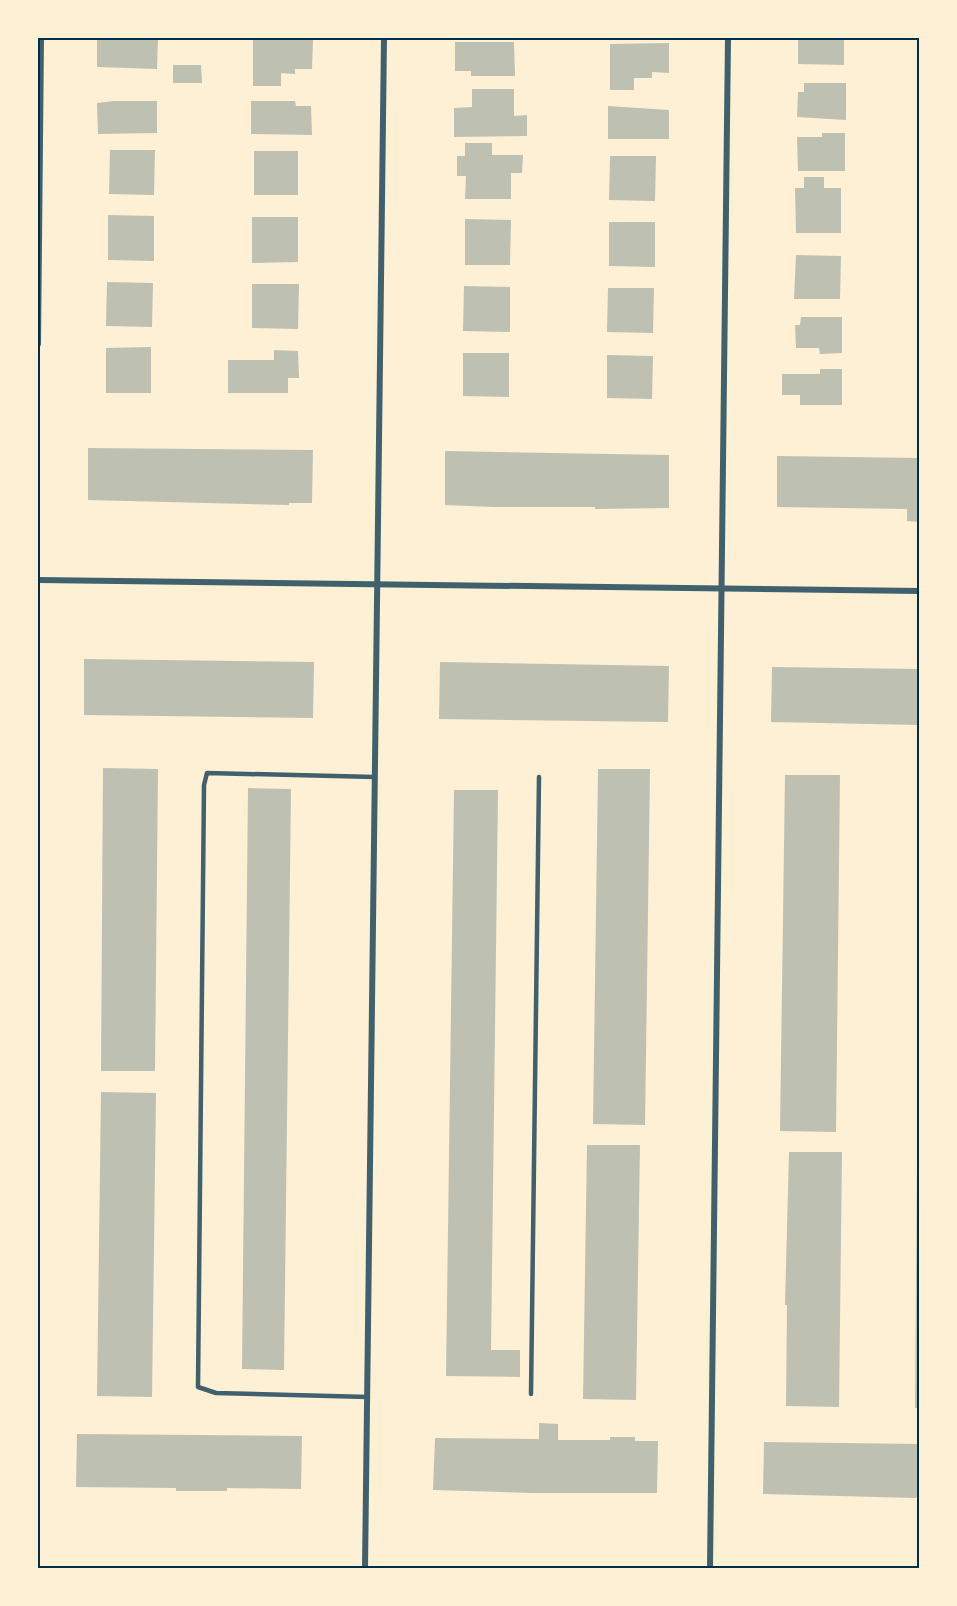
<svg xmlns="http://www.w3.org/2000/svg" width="957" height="1606" font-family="Spectral,serif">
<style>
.building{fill:#bec0b2}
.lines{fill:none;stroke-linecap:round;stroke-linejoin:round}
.service{stroke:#3f606c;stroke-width:4.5}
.minor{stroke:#3f606c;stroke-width:6}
.neatline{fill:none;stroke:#003049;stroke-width:2}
</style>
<rect width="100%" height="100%" fill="#fdf0d5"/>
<!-- building -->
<g class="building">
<path d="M 97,38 L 158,38 L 157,69 L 97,67 Z"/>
<path d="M 798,38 L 844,38 L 844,65 L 798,64 Z"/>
<path d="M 253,39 L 313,40 L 312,69 L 295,69 L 295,74 L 281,73 L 281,86 L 253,86 Z"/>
<path d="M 455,42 L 514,42 L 515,76 L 471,76 L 471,71 L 455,71 Z"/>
<path d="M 669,43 L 669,73 L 652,72 L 652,78 L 634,78 L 634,90 L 610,90 L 610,44 Z"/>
<path d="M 173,65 L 201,65 L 202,83 L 173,83 Z"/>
<path d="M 804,83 L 846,83 L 846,120 L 797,117 L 798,92 L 804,92 Z"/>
<path d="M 472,89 L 514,89 L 514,116 L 527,115 L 527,136 L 454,137 L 454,108 L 472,107 Z"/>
<path d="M 114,101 L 157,101 L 157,133 L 98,134 L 97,103 Z"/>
<path d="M 251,101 L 295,101 L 296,106 L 311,106 L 312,135 L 251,134 Z"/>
<path d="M 608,106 L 669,110 L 669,139 L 608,139 Z"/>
<path d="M 822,133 L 845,133 L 845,171 L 798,171 L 797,137 L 822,137 Z"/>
<path d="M 465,143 L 492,143 L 492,155 L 523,155 L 522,173 L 511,173 L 511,199 L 465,199 L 466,176 L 457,176 L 457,156 L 465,156 Z"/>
<path d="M 110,150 L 155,150 L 154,195 L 109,194 Z"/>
<rect x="254" y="151" width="44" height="44"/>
<path d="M 610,156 L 656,156 L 655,201 L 609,200 Z"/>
<path d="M 804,177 L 824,177 L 824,188 L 841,188 L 841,233 L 796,233 L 795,188 L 804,188 Z"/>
<path d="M 108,215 L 154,216 L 154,261 L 108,260 Z"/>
<path d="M 252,217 L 298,217 L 298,262 L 252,263 Z"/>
<path d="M 465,219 L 511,220 L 510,265 L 465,265 Z"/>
<path d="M 609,222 L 655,222 L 655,267 L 609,266 Z"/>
<path d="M 796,255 L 841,256 L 840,299 L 794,299 Z"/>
<path d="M 107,282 L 153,283 L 152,327 L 106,326 Z"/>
<path d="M 252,284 L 299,284 L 298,329 L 252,328 Z"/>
<path d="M 464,286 L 510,287 L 510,332 L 463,331 Z"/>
<path d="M 608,288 L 654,288 L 653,333 L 607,332 Z"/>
<path d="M 801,317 L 842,317 L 842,353 L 820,354 L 819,348 L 796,348 L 795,325 L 800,325 Z"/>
<path d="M 151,347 L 151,393 L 106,393 L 106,348 Z"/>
<path d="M 274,350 L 298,351 L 299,378 L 288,378 L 288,393 L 228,393 L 228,360 L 274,360 Z"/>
<path d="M 463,353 L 509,353 L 509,397 L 463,396 Z"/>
<path d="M 607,355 L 653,356 L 652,399 L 607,398 Z"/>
<path d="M 820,369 L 842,369 L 842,405 L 800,405 L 800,395 L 782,395 L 782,374 L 820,374 Z"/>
<path d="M 88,448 L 313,450 L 312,503 L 289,503 L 289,505 L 88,500 Z"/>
<path d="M 445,451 L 669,455 L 669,508 L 595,509 L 595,507 L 493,507 L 445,505 Z"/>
<path d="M 777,456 L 920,458 L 920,522 L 907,521 L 907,509 L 777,507 Z"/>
<path d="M 84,659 L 314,662 L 313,718 L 84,715 Z"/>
<path d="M 440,662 L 669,666 L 668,722 L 439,719 Z"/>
<path d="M 772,667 L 920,669 L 920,725 L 771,722 Z"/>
<path d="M 103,768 L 158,769 L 155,1071 L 101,1071 Z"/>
<path d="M 598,769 L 650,769 L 645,1125 L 593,1124 Z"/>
<path d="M 785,775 L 840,775 L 836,1132 L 780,1131 Z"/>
<path d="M 248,788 L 291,789 L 284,1370 L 242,1369 Z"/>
<path d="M 454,790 L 498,790 L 491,1350 L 520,1350 L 520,1377 L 446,1376 Z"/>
<path d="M 101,1092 L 156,1093 L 152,1397 L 97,1396 Z"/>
<path d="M 587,1145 L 640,1145 L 636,1400 L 583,1399 Z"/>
<path d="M 789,1152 L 842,1152 L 839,1407 L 786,1406 L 787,1305 L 785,1305 Z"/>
<path d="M 917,1159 L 920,1159 L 920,1408 L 915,1408 Z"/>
<path d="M 539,1423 L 558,1424 L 558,1440 L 610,1440 L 610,1437 L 635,1437 L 635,1441 L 658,1441 L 657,1493 L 532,1493 L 433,1490 L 435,1438 L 539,1439 Z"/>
<path d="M 77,1434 L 302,1436 L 301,1489 L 227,1488 L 227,1491 L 176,1491 L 176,1488 L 76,1487 Z"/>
<path d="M 764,1442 L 920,1444 L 920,1496 L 915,1498 L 763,1494 Z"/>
</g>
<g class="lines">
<!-- service -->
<g class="service">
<path d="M 531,1394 L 539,777"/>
<path d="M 368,1397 L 216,1393 L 198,1387 L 204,785 L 207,773 L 375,777"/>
</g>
<!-- minor -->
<g class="minor">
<path d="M 38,344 L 41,38"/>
<path d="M 38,580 L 920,591"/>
<path d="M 365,1568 L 384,38"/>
<path d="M 710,1568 L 728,38"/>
</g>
</g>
<!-- border -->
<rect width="957" height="1606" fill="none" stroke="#fdf0d5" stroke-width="78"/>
<rect x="39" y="39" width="879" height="1528" class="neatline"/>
</svg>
